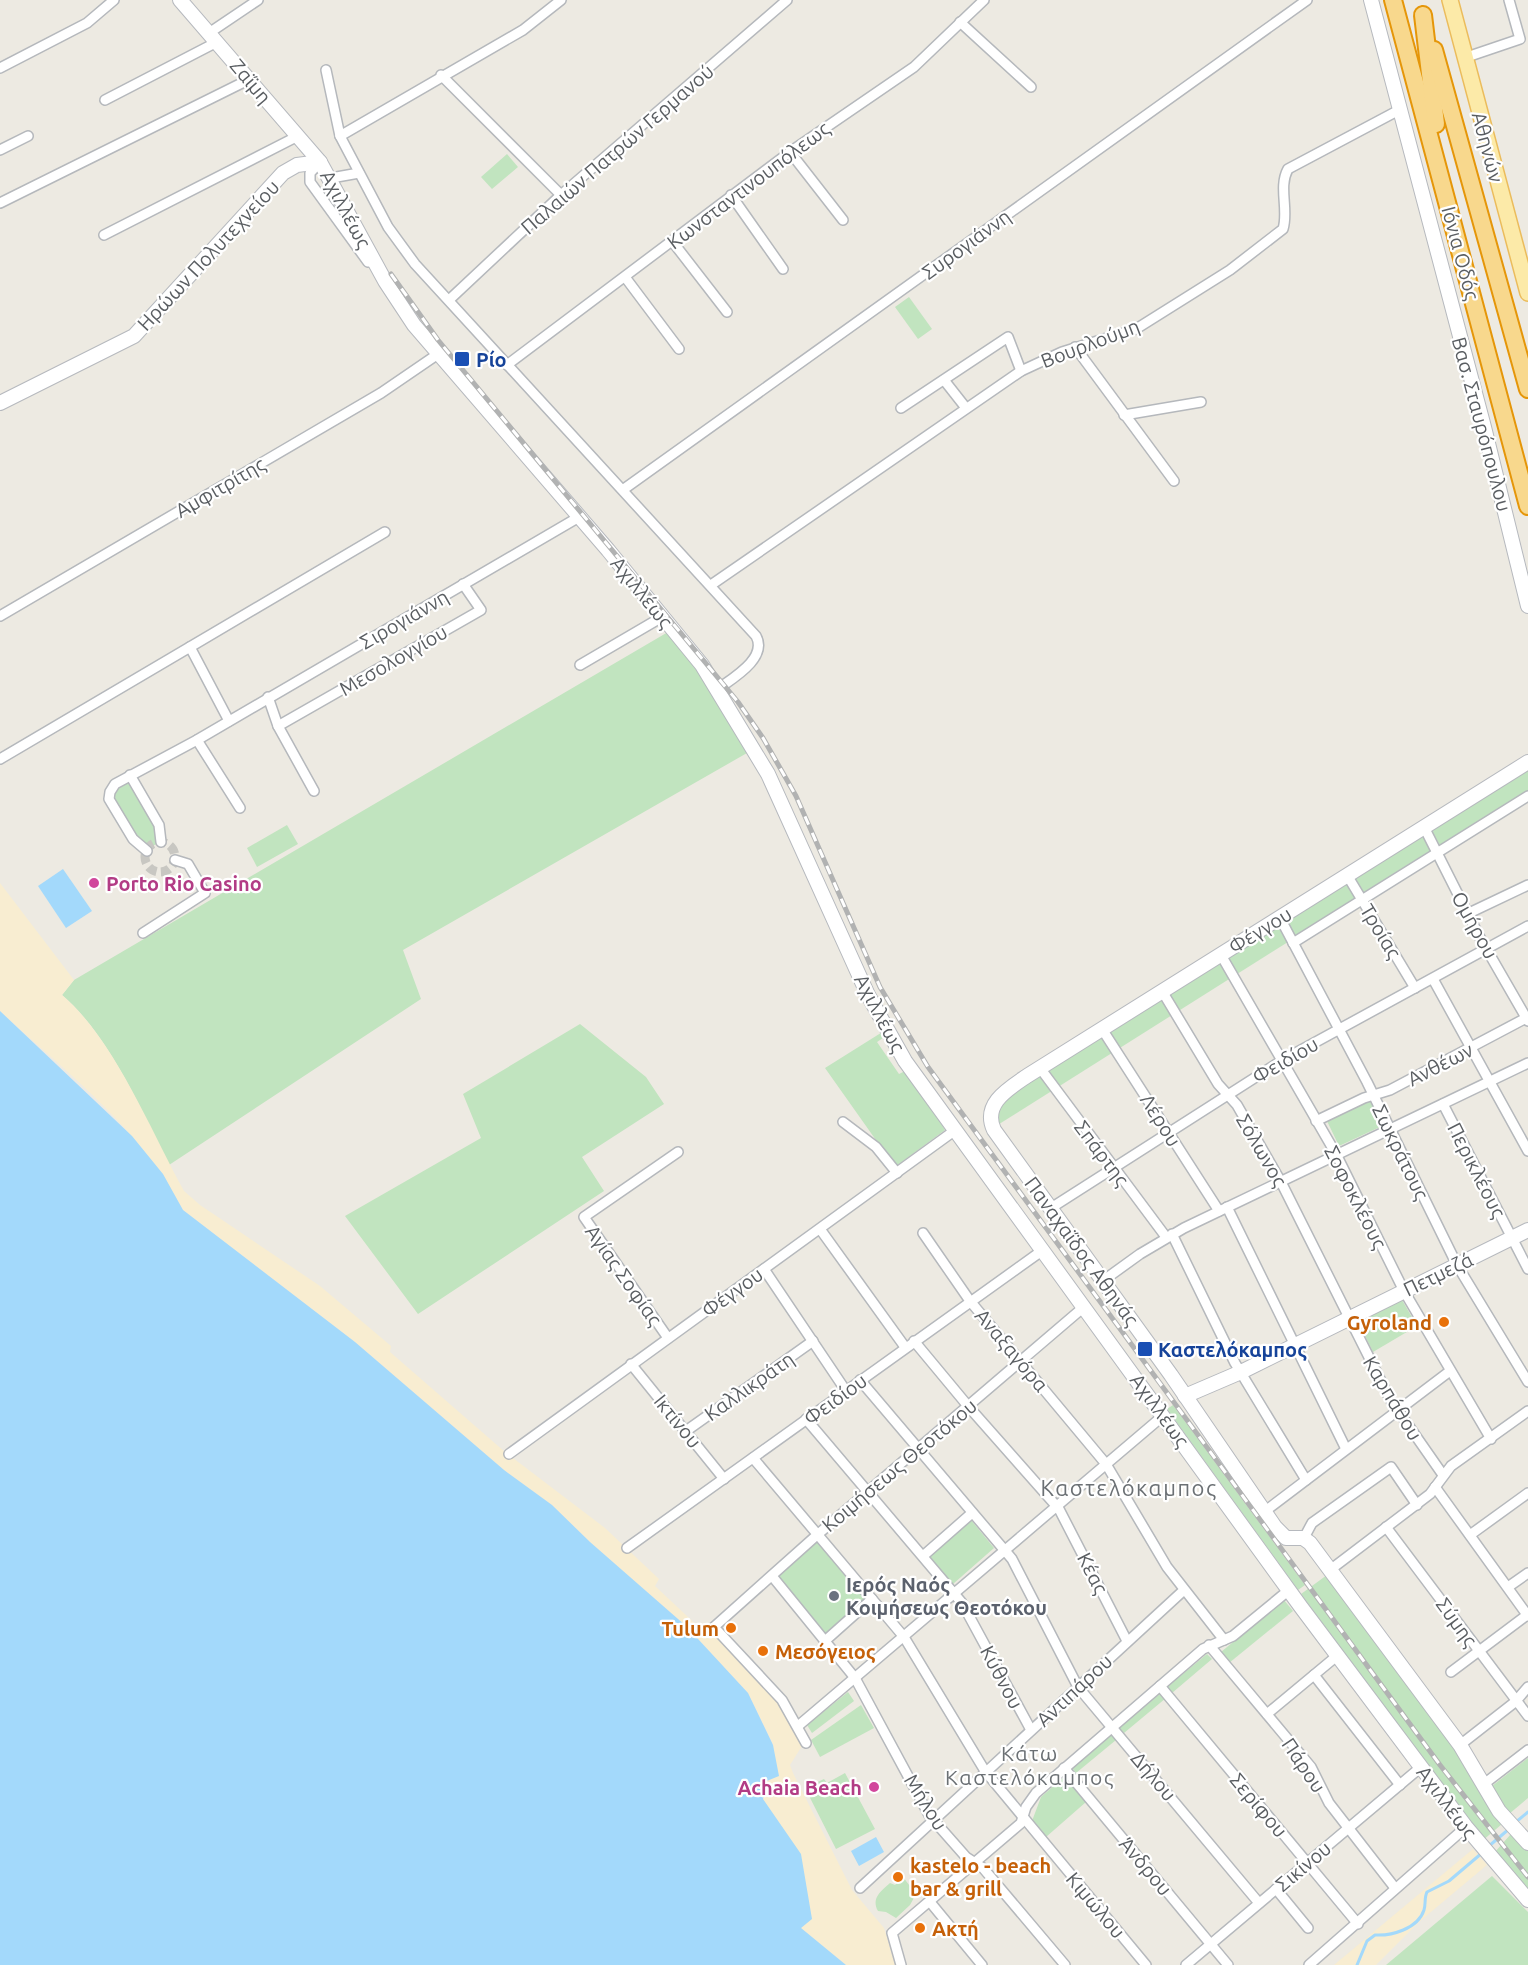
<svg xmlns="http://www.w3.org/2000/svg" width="1528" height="1965" font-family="Ubuntu,sans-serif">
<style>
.green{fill:#c1e4bf}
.sand{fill:#f8edd1}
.water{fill:#a3d9fb}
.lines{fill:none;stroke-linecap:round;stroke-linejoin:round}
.stream{stroke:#a3d9fb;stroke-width:3}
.street-tunnel{stroke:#c8c7c2;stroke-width:9;stroke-dasharray:9 4.5;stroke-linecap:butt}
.street-casing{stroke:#b5b8bc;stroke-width:12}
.secondary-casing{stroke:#b6b9be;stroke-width:16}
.primary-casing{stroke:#ebbc5c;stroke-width:18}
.highway-casing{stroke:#e59609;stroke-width:20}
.street{stroke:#fff;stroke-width:9}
.secondary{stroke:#fff;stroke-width:14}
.primary{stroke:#fceaa8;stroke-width:15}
.highway{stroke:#f8d88d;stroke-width:16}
.rail-casing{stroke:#b1b2b2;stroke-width:5}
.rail{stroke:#fff;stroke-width:3;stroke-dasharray:9;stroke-linecap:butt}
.transit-dot{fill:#1a4fb4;stroke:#fff;stroke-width:2}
.hotel-dot{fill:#d1479c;stroke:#fff;stroke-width:2}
.food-dot{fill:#e8710a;stroke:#fff;stroke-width:2}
.worship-dot{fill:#6b7280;stroke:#fff;stroke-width:2}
.labels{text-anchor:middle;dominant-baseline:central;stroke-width:4.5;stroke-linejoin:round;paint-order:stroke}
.street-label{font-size:20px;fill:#5a5e62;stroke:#fff}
.transit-label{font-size:20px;font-weight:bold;fill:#164399;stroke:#fff;text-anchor:start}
.hotel-label{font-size:20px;font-weight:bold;fill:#b23c85;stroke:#fff;text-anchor:start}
.food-label{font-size:20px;font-weight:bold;fill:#c56008;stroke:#fff;text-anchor:start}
.worship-label{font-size:20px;font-weight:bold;fill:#5b616d;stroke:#fff;text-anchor:start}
.neighbourhood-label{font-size:21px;letter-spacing:1.5px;fill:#6b7074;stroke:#fff}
.quarter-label{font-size:22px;letter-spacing:1.5px;fill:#6b7074;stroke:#fff}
</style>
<rect width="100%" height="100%" fill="#edeae2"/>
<!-- green -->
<g class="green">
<path d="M 507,154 L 518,167 L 492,189 L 481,177 Z"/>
<path d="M 909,297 L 932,329 L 918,339 L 895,307 Z"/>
<path d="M 668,632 L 695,666 L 747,753 L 403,950 L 421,999 L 169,1165 C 141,1110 109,1035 62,995 L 74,980 Z"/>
<path d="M 1528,770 L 1528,793 L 1441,848 L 1431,829 Z"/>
<path d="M 130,775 L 150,806 L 161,842 L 148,848 L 136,842 L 110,792 Z"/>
<path d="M 287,825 L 298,844 L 257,867 L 247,848 Z"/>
<path d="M 1422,834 L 1432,854 L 1364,894 L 1353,876 Z"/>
<path d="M 1346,880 L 1358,899 L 1295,939 L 1285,920 Z"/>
<path d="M 1278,923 L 1288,942 L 996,1126 L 997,1102 Z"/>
<path d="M 580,1024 L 646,1077 L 664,1104 L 582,1157 L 604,1191 L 418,1314 L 345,1216 L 481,1138 L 463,1094 Z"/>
<path d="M 884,1031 L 886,1036 L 877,1042 L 899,1074 L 909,1069 L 945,1130 L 895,1167 L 825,1068 Z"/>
<path d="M 1370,1099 L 1382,1126 L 1339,1146 L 1327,1121 Z"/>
<path d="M 1402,1300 L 1417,1326 L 1373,1352 L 1358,1322 Z"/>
<path d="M 1173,1405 L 1305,1585 L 1298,1590 L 1167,1409 Z"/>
<path d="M 971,1520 L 994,1548 L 953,1584 L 929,1556 Z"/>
<path d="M 817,1535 L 872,1599 L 826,1640 L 772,1576 Z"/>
<path d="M 1327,1575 L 1454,1745 L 1502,1824 L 1482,1841 L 1301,1594 Z"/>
<path d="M 1284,1600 L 1293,1611 L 1229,1663 L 1221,1652 Z"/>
<path d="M 1207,1654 L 1212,1659 L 1172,1693 L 1167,1687 Z"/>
<path d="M 848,1692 L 854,1701 L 812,1733 L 807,1725 Z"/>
<path d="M 1162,1692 L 1166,1698 L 1124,1733 L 1119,1728 Z"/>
<path d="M 861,1705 L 874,1728 L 820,1757 L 811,1740 Z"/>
<path d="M 1111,1734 L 1116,1740 L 1076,1773 L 1072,1768 Z"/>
<path d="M 1528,1758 L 1528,1798 L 1509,1814 L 1492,1786 Z"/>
<path d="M 845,1773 L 875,1829 L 836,1849 L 805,1788 L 824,1779 L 827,1783 Z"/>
<path d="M 1064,1777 L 1086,1802 L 1046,1837 L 1032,1821 L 1041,1797 Z"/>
<path d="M 1511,1834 L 1528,1851 L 1528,1890 L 1494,1853 Z"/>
<path d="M 1492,1876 L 1528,1912 L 1528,1965 L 1386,1965 Z"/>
<path d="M 903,1877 L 916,1894 L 910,1905 L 896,1918 L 886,1912 L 878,1911 C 871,1898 881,1891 890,1883 L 895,1885 Z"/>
</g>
<!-- sand -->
<g class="sand">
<path d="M 0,883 L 74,980 L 62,995 C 114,1039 151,1131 184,1191 L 200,1205 L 320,1286 L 391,1346 L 390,1352 L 505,1452 L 605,1528 L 659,1579 L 655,1586 L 705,1633 L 712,1627 L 778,1700 L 802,1746 L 790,1765 L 793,1773 L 852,1890 L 884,1928 L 895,1965 L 846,1965 L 801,1928 L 806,1922 L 779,1825 L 763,1799 L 766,1786 L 753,1790 L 752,1787 L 774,1756 L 773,1744 L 748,1693 L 686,1626 L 590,1542 L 552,1505 L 504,1470 L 355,1342 L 183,1210 C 142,1130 65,1071 0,1011 Z"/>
<path d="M 1473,1849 L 1487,1865 L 1419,1922 L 1376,1965 L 1334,1965 Z"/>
</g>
<!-- water -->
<g class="water">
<path d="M 63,869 L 92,911 L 66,928 L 38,886 Z"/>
<path d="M 0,1011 L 132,1136 L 163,1174 L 183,1210 L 355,1342 L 504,1470 L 552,1505 L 590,1542 L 686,1626 L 748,1693 L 773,1745 L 779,1776 L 752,1787 L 753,1790 L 767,1785 L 763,1799 L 801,1854 L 812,1919 L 801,1928 L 846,1965 L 0,1965 Z"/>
<path d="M 876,1837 L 884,1852 L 859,1866 L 851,1851 Z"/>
</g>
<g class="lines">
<!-- stream -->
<g class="stream">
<path d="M 1516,1822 L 1528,1812"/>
<path d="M 1489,1846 L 1509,1829"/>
<path d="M 1357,1965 L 1367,1941 L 1375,1935 C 1391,1936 1418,1929 1424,1910 C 1426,1904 1424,1898 1427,1892 L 1449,1881 L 1482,1853"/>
</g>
<!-- street-tunnel -->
<circle class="street-tunnel" cx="160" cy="857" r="15"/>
<!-- street casing -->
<g class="street-casing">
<g id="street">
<path d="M 561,0 L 523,30 L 340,136 L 388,227 L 415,264 L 756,636 C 768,658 733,678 718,689"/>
<path d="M 960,22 L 1031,87"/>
<path d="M 209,33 L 258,0"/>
<path d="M 1464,58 L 1520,39 L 1509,0"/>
<path d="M 0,68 L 87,23 L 114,0"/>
<path d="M 326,70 L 340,136"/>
<path d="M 441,75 L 561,195"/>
<path d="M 105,100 L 217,42"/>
<path d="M 0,150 L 28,136"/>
<path d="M 790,152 L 843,220"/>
<path d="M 320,162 L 310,173 L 310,182 L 368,262"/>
<path d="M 331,178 L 359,173"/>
<path d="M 731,195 L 783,269"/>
<path d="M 0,203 L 250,79"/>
<path d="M 104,235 L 298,136"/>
<path d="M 672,241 L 727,312"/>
<path d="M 625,277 L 679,349"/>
<path d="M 449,300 L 561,195 L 787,0"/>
<path d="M 1075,347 L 1174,481"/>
<path d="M 507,365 L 790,152 L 914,67 L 984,0"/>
<path d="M 944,380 L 966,408"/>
<path d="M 901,408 L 1008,337 L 1021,371"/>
<path d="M 1124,415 L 1201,402"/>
<path d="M 624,489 L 1307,0"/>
<path d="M 711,585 L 1021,371 L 1062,352 L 1136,329 L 1230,270 L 1283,229 C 1289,210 1278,187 1288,169 L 1401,109"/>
<path d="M 0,616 L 381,393 L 438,354"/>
<path d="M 190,647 L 385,532"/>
<path d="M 580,665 L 662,617"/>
<path d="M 268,697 L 278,726 L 314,791"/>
<path d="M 278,726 L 481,610 L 463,584"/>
<path d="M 197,740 L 240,808"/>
<path d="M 0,759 L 190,647 L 229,721"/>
<path d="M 130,775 L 159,825 L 161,842"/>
<path d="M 1424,827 L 1479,936 L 1528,1021"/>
<path d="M 147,851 L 133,839 L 109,799 L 110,792 L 115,784 L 197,740 L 579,517"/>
<path d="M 1347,875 L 1415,988"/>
<path d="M 1467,914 L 1528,885"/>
<path d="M 1280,918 L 1367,1082 L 1457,1265 L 1528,1382"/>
<path d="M 143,933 L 205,893 L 188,864 L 175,860"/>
<path d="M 1293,943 L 1528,796"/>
<path d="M 1221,955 L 1336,1154 L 1404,1291 L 1491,1439"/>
<path d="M 1433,979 L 1528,1151"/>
<path d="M 1162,991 L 1218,1084 L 1237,1105 L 1281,1182 L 1390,1399 L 1443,1475"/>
<path d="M 1102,1029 L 1219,1211"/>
<path d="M 1040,1068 L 1166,1237"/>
<path d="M 1443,1104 L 1528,1269"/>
<path d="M 1316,1121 L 1364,1098 L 1390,1090 L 1528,1017"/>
<path d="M 843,1122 L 876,1147 L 897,1173"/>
<path d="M 1227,1207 L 1346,1449"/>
<path d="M 1051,1208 L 1281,1061 L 1528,926"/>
<path d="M 820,1229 L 905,1347"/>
<path d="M 923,1233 L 970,1301 L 1106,1464 L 1167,1567 L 1224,1640"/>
<path d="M 1172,1234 L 1235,1363 L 1306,1480"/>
<path d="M 764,1269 L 846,1391"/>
<path d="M 1104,1280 L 1140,1254 L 1184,1228 L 1528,1063"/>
<path d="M 668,1338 L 584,1217 L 678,1152"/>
<path d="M 914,1341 L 968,1406 L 1059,1509 L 1127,1641"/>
<path d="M 631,1364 L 724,1479"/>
<path d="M 860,1380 L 1012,1559 L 1078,1687 L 1259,1903"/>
<path d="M 806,1419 L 962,1603 L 1031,1730"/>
<path d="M 686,1431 L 813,1341"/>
<path d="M 509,1454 L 954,1131"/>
<path d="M 753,1458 L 904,1637 L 985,1771 L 1146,1965"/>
<path d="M 1435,1487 L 1528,1616"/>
<path d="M 1264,1512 L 1450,1371"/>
<path d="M 1386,1527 L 1528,1716"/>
<path d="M 1470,1535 L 1528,1493"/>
<path d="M 1304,1538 L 1312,1523 L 1391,1467 L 1417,1505"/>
<path d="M 627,1548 L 1043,1250"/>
<path d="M 923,1556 L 972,1513"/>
<path d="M 1330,1570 L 1430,1494 L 1451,1466 L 1528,1411"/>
<path d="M 772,1576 L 855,1678 L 929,1815 L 966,1857 L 983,1868 L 1065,1965"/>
<path d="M 1508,1587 L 1528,1573"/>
<path d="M 826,1640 L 872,1599"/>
<path d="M 1209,1645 L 1311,1767 L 1329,1803 L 1395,1888"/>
<path d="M 1451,1672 L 1527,1615"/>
<path d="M 1314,1675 L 1400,1785"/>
<path d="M 1160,1686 L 1358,1924"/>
<path d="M 1267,1714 L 1338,1655"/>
<path d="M 798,1726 L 1164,1415"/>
<path d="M 806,1743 L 782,1700 L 714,1627 L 817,1535 L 1085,1306"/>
<path d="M 1460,1745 L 1515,1702 L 1528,1687"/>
<path d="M 1064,1768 L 1228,1965"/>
<path d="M 1484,1784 L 1528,1750"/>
<path d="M 860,1888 L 1184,1590"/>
<path d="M 1276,1889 L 1308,1928"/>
<path d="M 930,1902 L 982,1965"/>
<path d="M 901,1965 L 892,1933 L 1021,1823 L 1026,1807 L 1036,1793 L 1203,1649 L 1233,1636 L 1289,1590"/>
<path d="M 1186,1965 L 1421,1767"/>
<path d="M 1309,1965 L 1466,1827"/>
</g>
</g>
<!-- secondary casing -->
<g class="secondary-casing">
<g id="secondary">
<path d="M 180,0 L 320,162 L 385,281 L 414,325 L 608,550 L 702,665 L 768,774 L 868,995 L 905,1061 L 1301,1607 L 1466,1827 L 1528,1900"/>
<path d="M 1371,0 L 1484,427 L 1528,606"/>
<path d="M 0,403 L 134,336 L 283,173 L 297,165 L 320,162"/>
<path d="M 1528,762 L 1027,1076 C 1008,1089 982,1104 994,1130 L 1171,1375 L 1275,1527 L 1286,1538 L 1303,1538 L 1310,1543 L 1460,1745 L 1499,1811 L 1528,1843"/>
<path d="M 1185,1396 L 1241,1372 L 1528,1230"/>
</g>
</g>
<!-- primary casing -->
<g class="primary-casing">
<path id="primary" d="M 1450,0 L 1528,293"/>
</g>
<!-- highway casing -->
<g class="highway-casing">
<g id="highway">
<path d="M 1393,0 L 1528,506"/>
<path d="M 1423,15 L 1436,124"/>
<path d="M 1434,50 L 1528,389"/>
</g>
</g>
<!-- street -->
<use href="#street" class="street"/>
<!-- secondary -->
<use href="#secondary" class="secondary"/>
<!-- primary -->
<use href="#primary" class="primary"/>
<!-- highway -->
<use href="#highway" class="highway"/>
<!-- rail casing -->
<g class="rail-casing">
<path id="rail" d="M 391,274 L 438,340 L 738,702 L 763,738 L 796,796 L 880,987 L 928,1067 L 1440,1765 L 1528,1877"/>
</g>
<!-- rail -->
<use href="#rail" class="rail"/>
</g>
<!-- markers -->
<g class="transit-dot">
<rect x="454" y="351" width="16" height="16" rx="3"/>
<rect x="1137" y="1341" width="16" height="16" rx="3"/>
</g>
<g class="hotel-dot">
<circle cx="94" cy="883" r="6"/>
<circle cx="874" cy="1787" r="6"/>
</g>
<g class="food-dot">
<circle cx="1444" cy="1322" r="6"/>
<circle cx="731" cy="1628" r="6"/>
<circle cx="763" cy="1651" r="6"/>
<circle cx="898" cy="1877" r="6"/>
<circle cx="920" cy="1928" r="6"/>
</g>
<circle class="worship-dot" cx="834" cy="1596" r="6"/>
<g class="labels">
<!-- street labels -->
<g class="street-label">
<text transform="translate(251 81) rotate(50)">Ζαΐμη</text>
<text transform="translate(1488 147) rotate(75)">Αθηνών</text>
<text transform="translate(617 149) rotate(-41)">Παλαιών Πατρών Γερμανού</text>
<text transform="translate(748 185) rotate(-37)">Κωνσταντινουπόλεως</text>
<text transform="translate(346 209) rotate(62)">Αχιλλέως</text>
<text transform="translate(966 244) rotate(-36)">Συρογιάννη</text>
<text transform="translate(1461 253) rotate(75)">Ιόνια Οδός</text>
<text transform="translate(208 255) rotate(-47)">Ηρώων Πολυτεχνείου</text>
<text transform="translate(1090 343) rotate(-21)">Βουρλούμη</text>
<text transform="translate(1482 424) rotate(75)">Βασ. Σταυρόπουλου</text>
<text transform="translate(220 487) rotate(-30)">Αμφιτρίτης</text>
<text transform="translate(642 592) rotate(51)">Αχιλλέως</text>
<text transform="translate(404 619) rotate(-30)">Σιρογιάννη</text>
<text transform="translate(393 660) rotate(-30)">Μεσολογγίου</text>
<text transform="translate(1475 925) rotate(61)">Ομήρου</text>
<text transform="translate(1260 930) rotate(-32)">Φέγγου</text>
<text transform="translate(1381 931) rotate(59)">Τροίας</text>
<text transform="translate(880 1013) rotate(62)">Αχιλλέως</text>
<text transform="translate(1285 1060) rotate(-30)">Φειδίου</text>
<text transform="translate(1440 1064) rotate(-27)">Ανθέων</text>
<text transform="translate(1161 1120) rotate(58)">Λέρου</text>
<text transform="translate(1262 1150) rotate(60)">Σόλωνος</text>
<text transform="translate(1401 1152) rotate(64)">Σωκράτους</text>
<text transform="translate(1102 1153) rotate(53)">Σπάρτης</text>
<text transform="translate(1477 1170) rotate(63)">Περικλέους</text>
<text transform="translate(1356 1197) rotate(63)">Σοφοκλέους</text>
<text transform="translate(1082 1251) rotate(54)">Παναχαΐδος Αθηνάς</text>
<text transform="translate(1438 1274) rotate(-26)">Πετμεζά</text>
<text transform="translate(624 1275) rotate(55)">Αγίας Σοφίας</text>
<text transform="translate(732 1292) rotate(-36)">Φέγγου</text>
<text transform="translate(1012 1350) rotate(50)">Αναξαγόρα</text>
<text transform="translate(749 1386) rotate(-35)">Καλλικράτη</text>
<text transform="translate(1393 1398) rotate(59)">Καρπάθου</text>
<text transform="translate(835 1399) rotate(-36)">Φειδίου</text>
<text transform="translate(1160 1410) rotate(54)">Αχιλλέως</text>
<text transform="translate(678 1421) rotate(51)">Ικτίνου</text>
<text transform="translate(899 1465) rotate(-40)">Κοιμήσεως Θεοτόκου</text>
<text transform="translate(1093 1573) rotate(63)">Κέας</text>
<text transform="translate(1457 1622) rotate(54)">Σύμης</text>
<text transform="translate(1002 1677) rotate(62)">Κύθνου</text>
<text transform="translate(1074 1690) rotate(-43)">Αντιπάρου</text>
<text transform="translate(1304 1765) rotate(56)">Πάρου</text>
<text transform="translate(1154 1776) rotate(50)">Δήλου</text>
<text transform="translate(926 1802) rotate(58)">Μήλου</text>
<text transform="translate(1447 1802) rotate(53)">Αχιλλέως</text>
<text transform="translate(1259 1805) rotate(50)">Σερίφου</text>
<text transform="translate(1146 1866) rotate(50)">Άνδρου</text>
<text transform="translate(1303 1866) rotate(-40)">Σικίνου</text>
<text transform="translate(1096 1905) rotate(50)">Κιμώλου</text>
</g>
<!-- transit labels -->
<g class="transit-label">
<text x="476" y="359">Ρίο</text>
<text x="1158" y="1349">Καστελόκαμπος</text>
</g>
<!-- hotel labels -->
<g class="hotel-label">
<text x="106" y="883">Porto Rio Casino</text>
<text x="862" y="1787" text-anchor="end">Achaia Beach</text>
</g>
<!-- food labels -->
<g class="food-label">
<text x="1432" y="1322" text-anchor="end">Gyroland</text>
<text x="719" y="1628" text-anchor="end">Tulum</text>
<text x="775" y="1651">Μεσόγειος</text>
<text x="910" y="1865">kastelo - beach<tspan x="910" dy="23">bar &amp; grill</tspan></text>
<text x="932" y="1928">Ακτή</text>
</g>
<!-- worship labels -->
<g class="worship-label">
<text x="846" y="1584">Ιερός Ναός<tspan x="846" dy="23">Κοιμήσεως Θεοτόκου</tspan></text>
</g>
<!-- neighbourhood labels -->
<g class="neighbourhood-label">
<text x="1030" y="1753">Κάτω<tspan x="1030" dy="24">Καστελόκαμπος</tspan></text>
</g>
<!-- quarter labels -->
<g class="quarter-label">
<text x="1129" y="1487">Καστελόκαμπος</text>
</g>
</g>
</svg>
